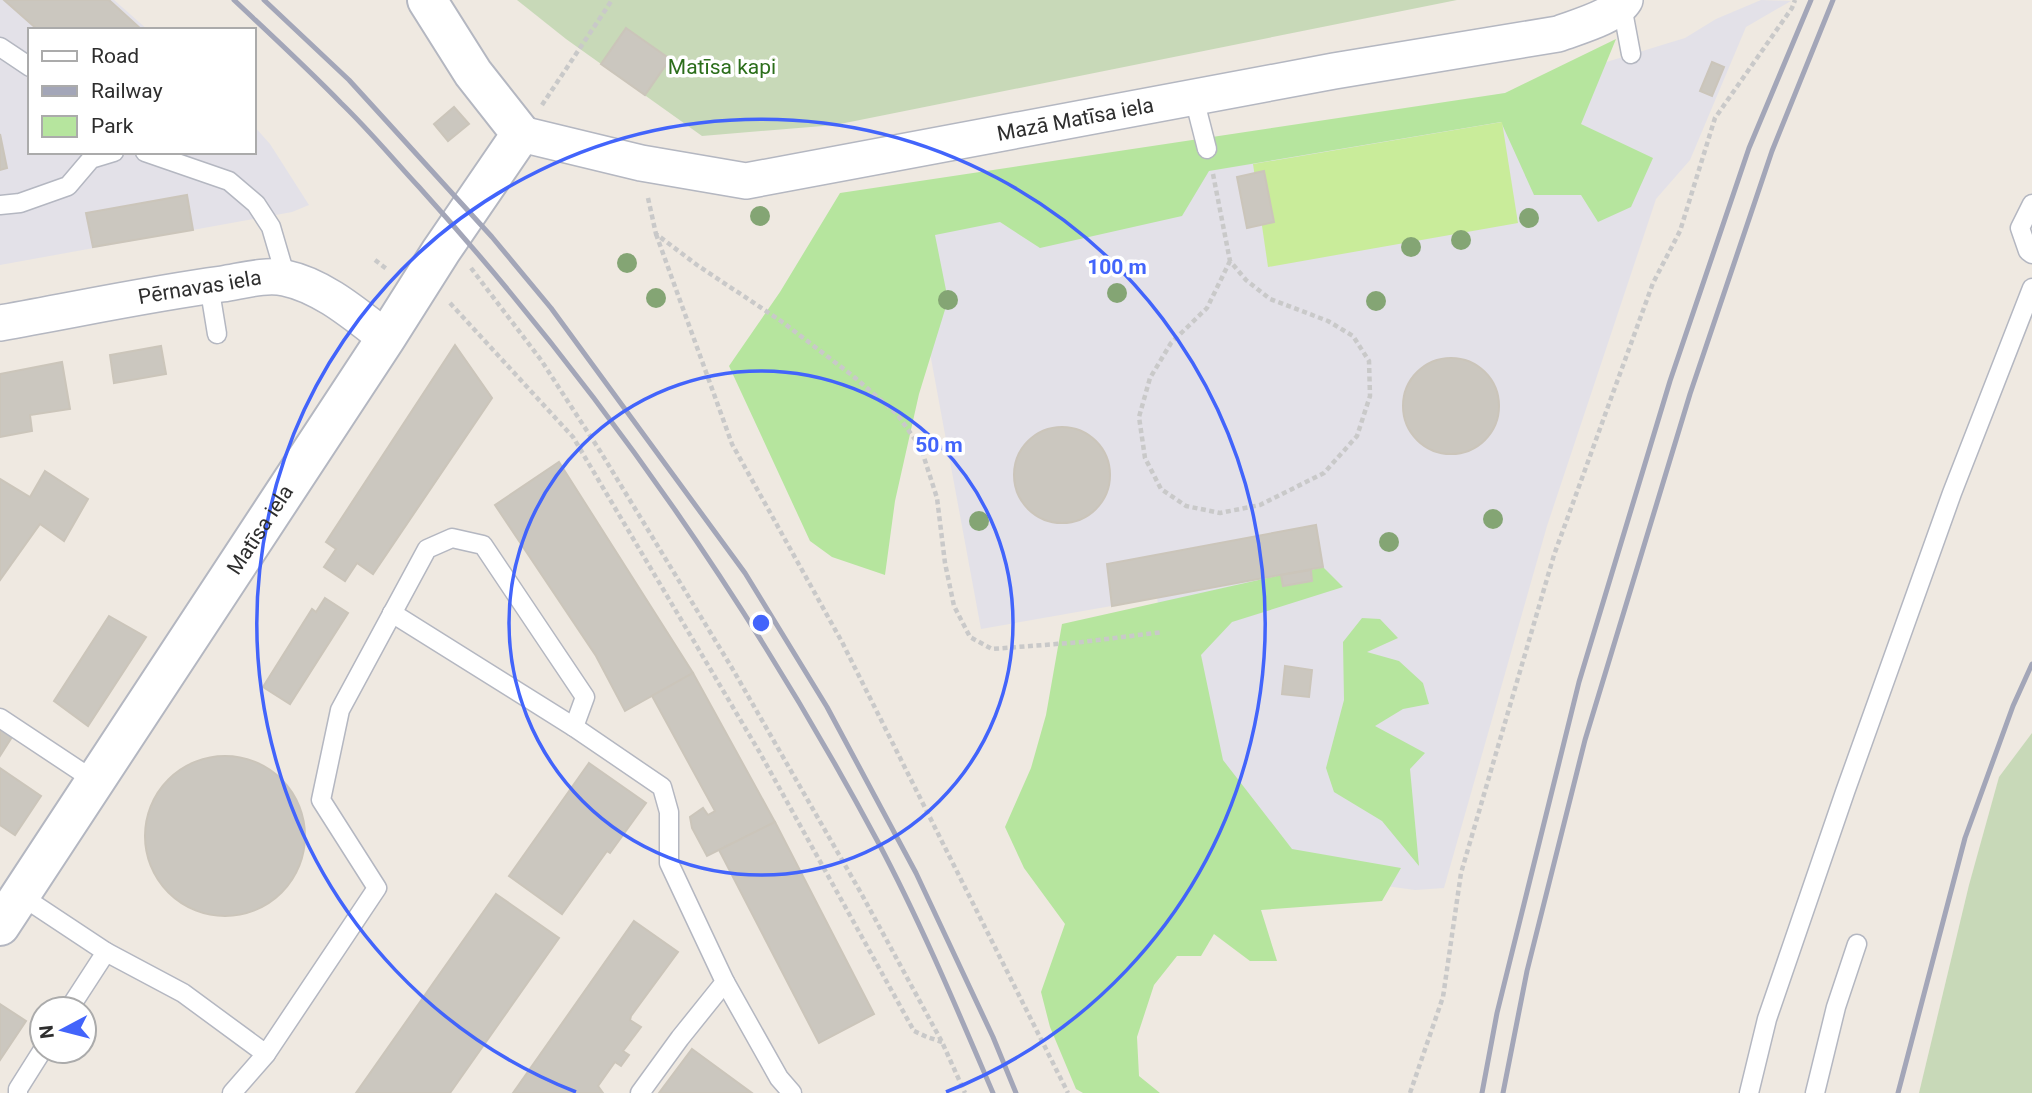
<svg xmlns="http://www.w3.org/2000/svg" width="2032" height="1093" font-family="Roboto,sans-serif">
<style>
.industrial{fill:#e3e1e8}
.green{fill:#b6e59e}
.cemetery{fill:#c8d9b8}
.pitch{fill:#c9ec9a}
.building{fill:#cbc7bf;stroke:#cbc5ba;stroke-width:2}
.lines{fill:none;stroke-linecap:round;stroke-linejoin:round}
.service-casing{stroke:#b4b7c1;stroke-width:21}
.minor-casing{stroke:#b4b7c1;stroke-width:38}
.tertiary-casing{stroke:#b4b7c1;stroke-width:42}
.path{stroke:#c9c9c9;stroke-width:4.5;stroke-dasharray:5 3.5;stroke-linecap:butt}
.service{stroke:#fff;stroke-width:18}
.minor{stroke:#fff;stroke-width:35}
.tertiary{stroke:#fff;stroke-width:38}
.rail{stroke:#a3a6b8;stroke-width:5}
.tree{fill:#84a574}
.ring{fill:none;stroke:#4264fb;stroke-width:3.5}
.labels{text-anchor:middle;dominant-baseline:central;stroke-width:7;stroke-linejoin:round;paint-order:stroke}
.park-label{font-size:21px;fill:#2c6e1b;stroke:#fff}
.street-label{font-size:21px;fill:#2e2e2e;stroke:#fff}
.centre{fill:#4264fb;stroke:#fff;stroke-width:3.5}
.ring-label{font-size:21px;text-anchor:middle;font-weight:bold;fill:#4264fb;stroke:#fff;stroke-width:7;stroke-linejoin:round;paint-order:stroke}
</style>
<rect width="100%" height="100%" fill="#efe9e1"/>
<!-- industrial -->
<g class="industrial">
<path d="M 0,0 L 114,0 L 148,30 L 30,30 L 30,152 L 254,152 L 254,126 L 270,144 L 309,205 L 292,212 L 0,265 Z"/>
<path d="M 1761,0 L 1791,1 L 1746,27 L 1690,160 L 1656,199 L 1547,526 L 1444,888 L 1415,890 L 1277,871 L 1187,758 L 1157,598 L 981,629 L 903,207 L 1505,93 L 1685,38 L 1716,19 Z"/>
</g>
<!-- green -->
<g class="green">
<path d="M 1616,39 L 1581,124 L 1653,158 L 1631,207 L 1598,222 L 1581,195 L 1534,195 L 1501,122 L 1209,171 L 1182,216 L 1040,248 L 1000,222 L 935,235 L 948,300 L 919,394 L 895,501 L 885,575 L 832,557 L 810,541 L 729,366 L 780,292 L 840,193 L 1505,93 Z"/>
<path d="M 1323,567 L 1343,587 L 1232,622 L 1201,655 L 1223,760 L 1292,849 L 1401,868 L 1382,901 L 1261,910 L 1277,961 L 1250,961 L 1214,934 L 1201,956 L 1177,956 L 1154,985 L 1137,1037 L 1139,1076 L 1160,1093 L 1083,1093 L 1076,1089 L 1050,1027 L 1041,992 L 1065,924 L 1024,868 L 1005,827 L 1031,768 L 1046,715 L 1062,624 L 1281,575 L 1283,586 L 1312,581 L 1311,570 Z"/>
<path d="M 1362,618 L 1380,619 L 1398,638 L 1367,652 L 1399,661 L 1423,683 L 1429,704 L 1403,709 L 1375,726 L 1425,753 L 1410,769 L 1419,866 L 1382,821 L 1334,792 L 1326,768 L 1344,700 L 1343,642 Z"/>
</g>
<!-- cemetery -->
<g class="cemetery">
<path d="M 517,0 L 1457,0 L 835,125 L 702,136 L 566,39 Z"/>
<path d="M 2032,733 L 2032,1093 L 1919,1093 L 1969,885 L 1999,777 Z"/>
</g>
<!-- pitch -->
<path class="pitch" d="M 1502,122 L 1518,223 L 1268,267 L 1253,164 Z"/>
<!-- building -->
<g class="building">
<path d="M 4,0 L 109,0 L 142,30 L 38,30 Z"/>
<path d="M 626,28 L 670,59 L 645,95 L 601,64 Z"/>
<path d="M 1712,62 L 1724,67 L 1712,96 L 1700,91 Z"/>
<path d="M 454,107 L 469,124 L 448,141 L 434,124 Z"/>
<path d="M 0,134 L 7,168 L 0,170 Z"/>
<path d="M 1264,171 L 1274,222 L 1247,228 L 1237,177 Z"/>
<path d="M 187,195 L 193,230 L 93,247 L 86,213 Z"/>
<path d="M 455,345 L 492,398 L 373,574 L 357,563 L 345,581 L 324,567 L 336,549 L 326,542 Z"/>
<path d="M 161,346 L 166,374 L 114,383 L 110,355 Z"/>
<circle cx="1451" cy="406" r="48"/>
<path d="M 62,362 L 70,409 L 30,415 L 32,431 L 0,437 L 0,374 Z"/>
<circle cx="1062" cy="475" r="48"/>
<path d="M 559,462 L 693,673 L 625,711 L 596,656 L 495,505 Z"/>
<path d="M 45,471 L 88,499 L 64,541 L 40,524 L 0,580 L 0,479 L 30,497 Z"/>
<path d="M 1316,525 L 1323,567 L 1112,606 L 1107,564 Z"/>
<path d="M 1311,570 L 1312,581 L 1283,586 L 1281,575 Z"/>
<path d="M 325,598 L 348,613 L 290,704 L 263,687 L 312,609 L 316,612 Z"/>
<path d="M 109,616 L 146,637 L 88,726 L 54,701 Z"/>
<path d="M 1285,666 L 1312,670 L 1309,697 L 1282,694 Z"/>
<path d="M 693,673 L 775,822 L 707,856 L 692,828 L 690,817 L 703,808 L 708,815 L 715,811 L 652,696 Z"/>
<path d="M 0,729 L 12,737 L 0,756 Z"/>
<circle cx="225" cy="836" r="80"/>
<path d="M 589,763 L 646,803 L 610,853 L 607,851 L 562,914 L 509,876 Z"/>
<path d="M 0,768 L 41,796 L 15,835 L 0,825 Z"/>
<path d="M 775,822 L 874,1014 L 819,1043 L 719,850 Z"/>
<path d="M 496,894 L 559,938 L 450,1093 L 356,1093 Z"/>
<path d="M 634,921 L 678,952 L 631,1016 L 630,1020 L 641,1027 L 623,1051 L 629,1055 L 621,1066 L 615,1062 L 598,1086 L 603,1093 L 513,1093 Z"/>
<path d="M 0,1004 L 26,1021 L 0,1060 Z"/>
<path d="M 692,1049 L 752,1093 L 659,1093 Z"/>
</g>
<g class="lines">
<!-- service casing -->
<g class="service-casing">
<g id="service">
<path d="M 1622,6 L 1631,54"/>
<path d="M 0,47 L 30,67"/>
<path d="M 1194,98 L 1207,149"/>
<path d="M 145,152 L 229,181 L 256,204 L 271,227 L 286,278"/>
<path d="M 2032,204 L 2020,228 L 2028,251 L 2032,254"/>
<path d="M 0,205 L 20,203 L 68,186 L 91,159 L 114,152"/>
<path d="M 209,285 L 217,334"/>
<path d="M 392,613 L 574,727 L 662,787 L 669,812 L 669,863 L 725,982 L 680,1038 L 640,1093"/>
<path d="M 0,718 L 95,781"/>
<path d="M 20,895 L 106,952 L 69,1009"/>
<path d="M 106,952 L 183,993 L 266,1054 L 377,888 L 321,800 L 340,710 L 427,549 L 452,538 L 483,545 L 585,697 L 574,727"/>
<path d="M 725,982 L 779,1078 L 792,1093"/>
<path d="M 18,1093 L 18,1089 L 42,1051"/>
<path d="M 232,1093 L 266,1054"/>
<path d="M 1749,1093 L 1767,1019 L 1845,792 L 1952,493 L 2032,288"/>
<path d="M 1815,1093 L 1836,1007 L 1857,944"/>
</g>
</g>
<!-- minor casing -->
<g class="minor-casing">
<g id="minor">
<path id="s1" d="M 521,134 L 641,163 L 746,181 L 1334,71 L 1558,34 C 1576,27 1615,17 1625,0"/>
<path id="s2" d="M 0,323 C 74,310 147,294 222,284 C 242,281 265,274 285,278 C 323,286 356,315 386,338"/>
</g>
</g>
<!-- tertiary casing -->
<g class="tertiary-casing">
<g id="tertiary">
<path id="s3" d="M 0,926 L 386,338 L 441,251 L 521,134 L 473,73 L 427,0"/>
</g>
</g>
<!-- path -->
<g class="path">
<path d="M 542,105 L 612,0"/>
<path d="M 1213,174 L 1230,261 L 1246,280 L 1270,299 L 1328,321 L 1353,336 L 1369,361 L 1370,396 L 1357,436 L 1324,473 L 1260,505 L 1220,513 L 1186,506 L 1161,489 L 1145,458 L 1139,417 L 1150,378 L 1171,343 L 1207,308 L 1230,261"/>
<path d="M 648,198 L 656,234 L 697,265 L 781,321 L 853,376 L 897,414 L 921,448 L 937,498 L 945,563 L 954,606 L 970,637 L 992,649 L 1082,642 L 1163,632"/>
<path d="M 656,234 L 732,444 L 842,642 L 1068,1093"/>
<path d="M 375,260 L 388,270"/>
<path d="M 471,268 L 541,360 L 600,451 L 732,668 L 861,893 L 942,1042 L 965,1093"/>
<path d="M 450,303 L 573,437 L 760,753 L 914,1031 L 927,1037 L 942,1042"/>
<path d="M 1410,1093 L 1443,997 L 1461,873 L 1554,555 L 1653,283 L 1680,231 L 1715,118 L 1792,8 L 1795,0"/>
</g>
<!-- service -->
<use href="#service" class="service"/>
<!-- minor -->
<use href="#minor" class="minor"/>
<!-- tertiary -->
<use href="#tertiary" class="tertiary"/>
<!-- rail -->
<g class="rail">
<path d="M 234,0 C 270,34 307,68 341,103 C 368,129 393,159 419,187 C 598,385 752,607 878,842 C 921,923 957,1009 993,1093"/>
<path d="M 264,0 L 349,80 L 492,237 L 551,308 L 745,573 L 827,707 L 916,873 L 993,1037 L 1016,1093"/>
<path d="M 1482,1093 L 1497,1013 L 1579,682 L 1670,381 L 1749,148 L 1811,0"/>
<path d="M 1503,1093 L 1527,971 L 1585,740 L 1690,394 L 1772,151 L 1833,0"/>
<path d="M 1898,1093 L 1965,838 L 2013,706 L 2032,664"/>
</g>
</g>
<!-- trees -->
<g class="tree">
<circle cx="760" cy="216" r="10"/>
<circle cx="1529" cy="218" r="10"/>
<circle cx="1461" cy="240" r="10"/>
<circle cx="1411" cy="247" r="10"/>
<circle cx="627" cy="263" r="10"/>
<circle cx="1117" cy="293" r="10"/>
<circle cx="656" cy="298" r="10"/>
<circle cx="948" cy="300" r="10"/>
<circle cx="1376" cy="301" r="10"/>
<circle cx="1493" cy="519" r="10"/>
<circle cx="979" cy="521" r="10"/>
<circle cx="1389" cy="542" r="10"/>
</g>
<!-- distance rings -->
<g class="ring">
<circle cx="761" cy="623" r="252"/>
<path d="M576 1092A504 504 0 1 1 946 1092"/>
</g>
<g class="labels">
<!-- park labels -->
<g class="park-label">
<text x="722" y="67">Matīsa kapi</text>
</g>
<!-- street labels -->
<g class="street-label">
<text stroke="none"><textPath href="#s1" startOffset="565">Mazā Matīsa iela</textPath></text>
<text stroke="none"><textPath href="#s2" startOffset="203">Pērnavas iela</textPath></text>
<text stroke="none"><textPath href="#s3" startOffset="474">Matīsa iela</textPath></text>
</g>
</g>
<circle cx="761" cy="623" r="10" class="centre"/>
<g class="ring-label">
<text x="1117" y="274">100 m</text>
<text x="939" y="452">50 m</text>
</g>
<!-- legend -->
<rect x="28" y="28" width="228" height="126" fill="#ffffff" stroke="#ababab" stroke-width="2"/>
<rect x="42" y="51" width="35" height="10" fill="#ffffff" stroke="#ababab" stroke-width="2"/>
<text x="91" y="63" font-size="21" fill="#2e2e2e">Road</text>
<rect x="42" y="86" width="35" height="10" fill="#a3a6b8" stroke="#ababab" stroke-width="2"/>
<text x="91" y="98" font-size="21" fill="#2e2e2e">Railway</text>
<rect x="42" y="116" width="35" height="21" fill="#b6e59e" stroke="#ababab" stroke-width="2"/>
<text x="91" y="133" font-size="21" fill="#2e2e2e">Park</text>
<!-- north arrow -->
<g transform="translate(63 1030) rotate(263)"><circle r="33" fill="#ffffff" stroke="#ababab" stroke-width="2"/>
<path d="M0-5L12 26L0 18L-12 26Z" fill="#4264fb"/>
<text y="-10" font-size="19" font-weight="bold" text-anchor="middle" fill="#2e2e2e">N</text>
</g>
</svg>
